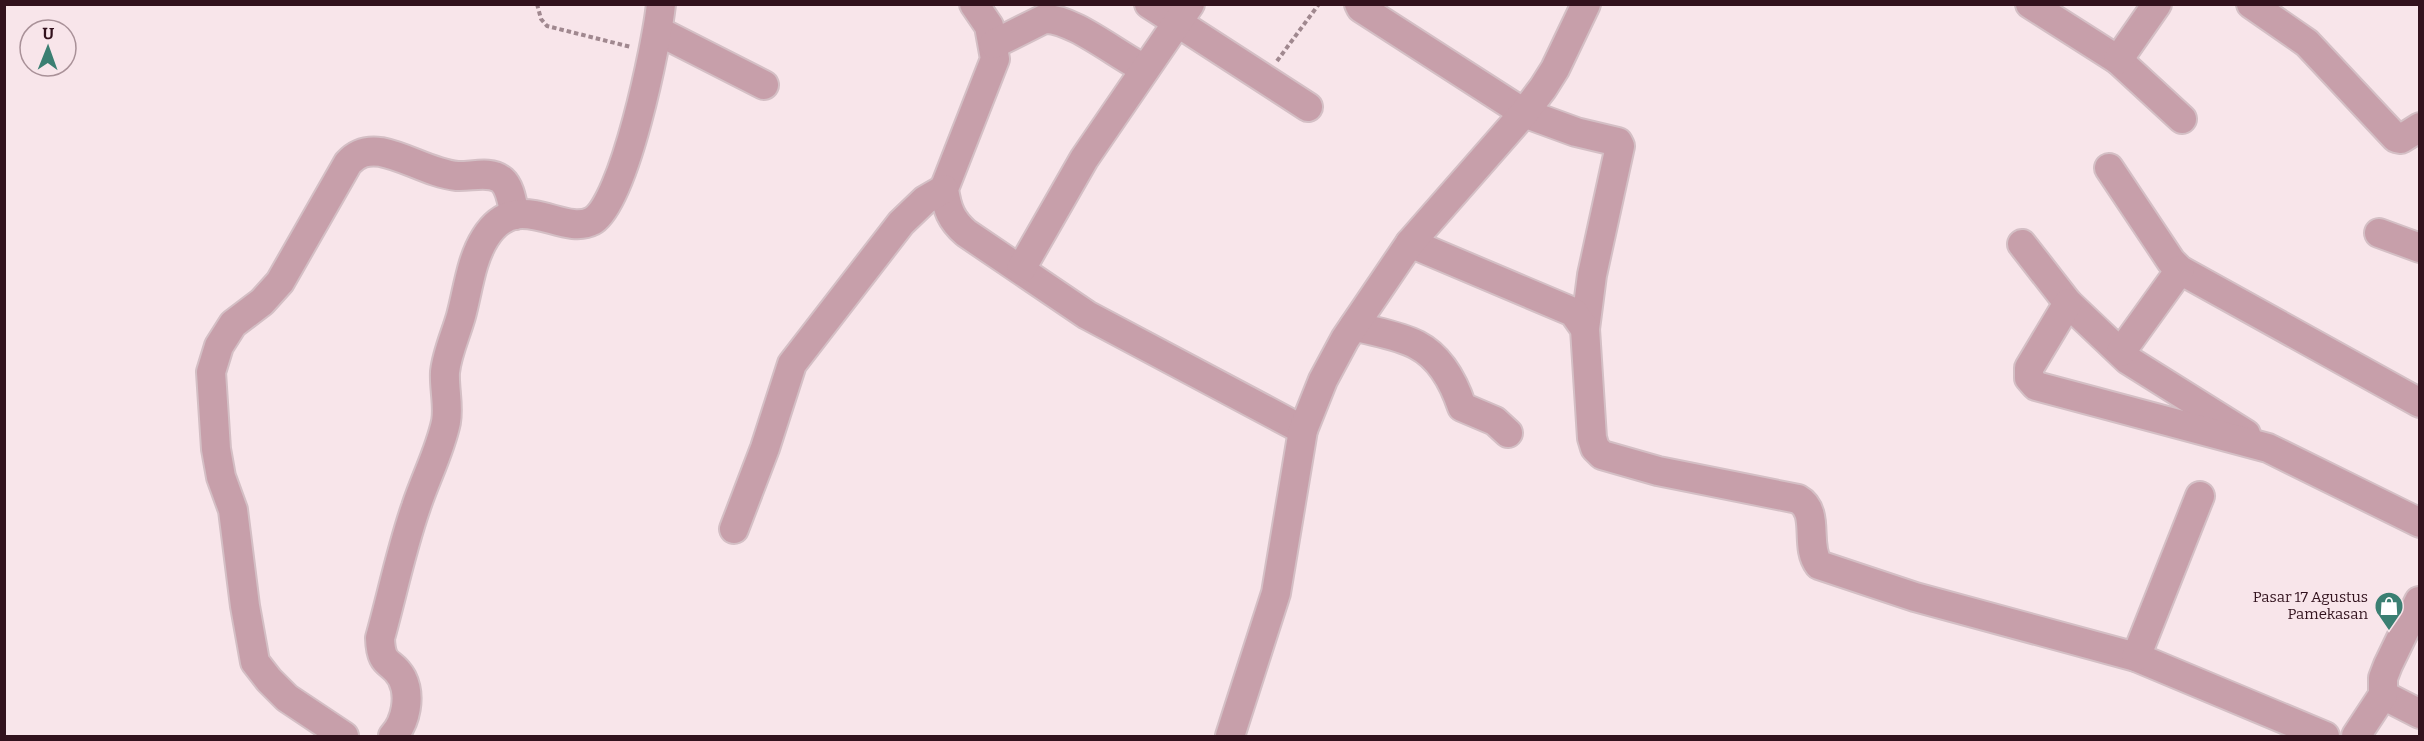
<svg xmlns="http://www.w3.org/2000/svg" width="2424" height="741" font-family="Bitter,serif">
<style>
.lines{fill:none;stroke-linecap:round;stroke-linejoin:round}
.minor-casing{stroke:#d4bfc5;stroke-width:32}
.path{stroke:#a0888f;stroke-width:4;stroke-dasharray:4.5 3;stroke-linecap:butt}
.minor{stroke:#c79faa;stroke-width:28}
.labels{text-anchor:middle;dominant-baseline:central;stroke-width:6;stroke-linejoin:round;paint-order:stroke}
.poi-label{font-size:15px;fill:#32121d;stroke:#f8e5ea;text-anchor:end}
</style>
<rect width="100%" height="100%" fill="#f8e5ea"/>
<g class="lines">
<!-- minor casing -->
<g class="minor-casing">
<g id="minor">
<path d="M 974,4 L 989,26 L 995,59 L 944,189 C 947,209 951,220 966,233 L 1087,315 L 1303,430"/>
<path d="M 1149,4 L 1308,107"/>
<path d="M 1359,4 L 1361,8 L 1524,113 L 1576,132 L 1618,142 L 1620,146 L 1592,275 L 1585,329"/>
<path d="M 2030,4 L 2118,60 L 2182,119"/>
<path d="M 2251,4 L 2307,43 L 2396,138 L 2401,139 L 2420,127"/>
<path d="M 658,31 L 764,85"/>
<path d="M 994,44 L 1044,19 C 1071,17 1118,56 1145,69"/>
<path d="M 2118,60 L 2157,4"/>
<path d="M 2109,168 L 2171,261 L 2180,270 L 2420,403"/>
<path d="M 2379,233 L 2420,248"/>
<path d="M 1410,243 L 1573,312 L 1585,329 L 1592,438 L 1595,448 L 1602,455 L 1658,471 L 1798,499 C 1821,512 1804,546 1819,565 L 1915,597 L 2136,657 L 2325,736"/>
<path d="M 2022,244 L 2068,303 L 2128,360 L 2246,434"/>
<path d="M 1021,269 L 1084,159 L 1190,4"/>
<path d="M 2068,303 L 2029,368 L 2029,378 L 2036,386 L 2268,448 L 2420,523"/>
<path d="M 1354,326 C 1374,332 1398,335 1417,345 C 1440,357 1454,383 1462,407 L 1495,421 L 1508,433"/>
<path d="M 2121,352 L 2180,270"/>
<path d="M 734,529 L 765,448 L 792,364 L 901,223 L 925,200 L 944,189"/>
<path d="M 2136,657 L 2200,496"/>
<path d="M 2383,695 L 2420,714"/>
<path d="M 344,736 L 287,698 L 269,680 L 255,662 L 245,606 L 233,510 L 221,477 L 216,449 L 211,372 L 219,346 L 233,324 L 262,302 L 280,282 L 348,163 C 357,153 367,150 381,152 C 407,157 430,173 457,176 C 471,177 490,170 502,180 C 511,188 512,204 515,215"/>
<path d="M 393,736 C 406,722 411,696 402,678 C 392,659 381,669 380,638 C 392,595 401,550 416,507 C 425,479 440,451 446,422 C 449,406 444,388 445,372 C 447,353 456,334 461,316 C 468,290 471,260 485,238 C 517,186 562,237 592,221 C 624,205 657,43 661,4"/>
<path d="M 1230,736 L 1276,593 L 1303,430 L 1323,380 L 1345,339 L 1410,243 L 1524,113 L 1543,88 L 1555,69 L 1586,4"/>
<path d="M 2356,736 L 2383,695 L 2383,678 L 2388,665 L 2419,601"/>
</g>
</g>
<!-- path -->
<g class="path">
<path d="M 537,4 L 541,19 L 547,26 L 631,47"/>
<path d="M 1277,61 L 1319,4"/>
</g>
<!-- minor -->
<use href="#minor" class="minor"/>
</g>
<!-- icons -->
<defs>
<g id="shop-pin" transform="scale(1.5)"><path d="M0 17L-7.5 6A9.5 9.5 0 1 1 7.5 6Z" fill="#3b7f72" stroke="#f8e5ea"/><path d="M-5-2.5h2.3a2.7 3.5 0 0 1 5.4 0H5L5.5 6h-11ZM-1.5-2.5h3a1.5 2.3 0 0 0-3 0Z" fill="#fff"/></g>
</defs>
<g fill-rule="evenodd">
<use href="#shop-pin" x="2389" y="606"/>
</g>
<g class="labels">
<!-- poi labels -->
<g class="poi-label">
<text x="2368" y="597">Pasar 17 Agustus<tspan x="2368" dy="17">Pamekasan</tspan></text>
</g>
</g>
<!-- border -->
<rect width="2424" height="741" fill="none" stroke="#32121d" stroke-width="12"/>
<!-- north arrow -->
<g transform="translate(48 48) rotate(1)"><circle r="28" fill="#f8e5ea" stroke="#a99198" stroke-width="1.5"/>
<path d="M0-4.5L10 22L0 15L-10 22Z" fill="#3b7f72"/>
<text y="-9" font-size="16" font-weight="bold" text-anchor="middle" fill="#32121d">U</text>
</g>
</svg>
